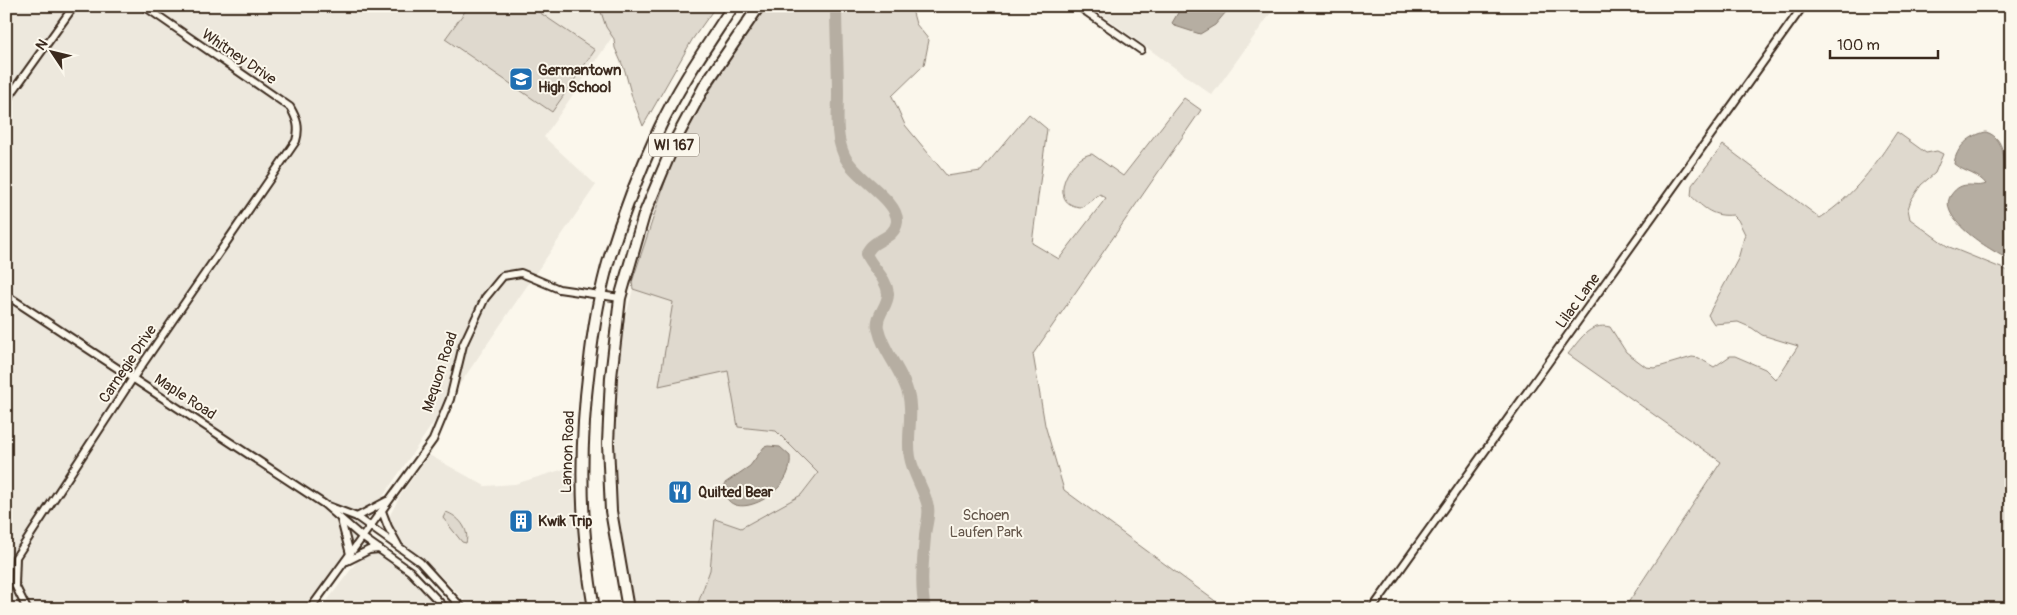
<svg xmlns="http://www.w3.org/2000/svg" width="2017" height="615" font-family="Pangolin,sans-serif">
<style>
.built{fill:#ede8dd}
.green{fill:#dfd9ce;stroke:#8d8276}
.water{fill:#b6aea2;stroke:#85796d}
.lines{fill:none;stroke-linecap:round;stroke-linejoin:round}
.river{stroke:#b6aea2;stroke-width:12}
.minor-casing{stroke:#3b2a1e;stroke-width:10}
.primary-casing{stroke:#3b2a1e;stroke-width:14}
.minor{stroke:#fbf7ec;stroke-width:6}
.primary{stroke:#fbf7ec;stroke-width:10}
.labels{text-anchor:middle;dominant-baseline:central;stroke-width:4;stroke-linejoin:round;paint-order:stroke}
.shield{fill:#fbf7ec;stroke:#75685c;stroke-width:1}
.shield-label{font-size:14px;font-weight:bold;fill:#3b2a1e}
.street-label{font-size:15px;fill:#3b2a1e;stroke:#fbf7ec}
.poi-label{font-size:15px;font-weight:bold;fill:#3b2a1e;stroke:#fbf7ec;text-anchor:start}
.park-label{font-size:15px;fill:#64564a;stroke:#fbf7ec}
</style>
<rect width="100%" height="100%" fill="#fbf7ec"/>
<filter id="ink" filterUnits="userSpaceOnUse"><feTurbulence type="fractalNoise" baseFrequency=".02" numOctaves="2"/><feDisplacementMap in="SourceGraphic" scale="10" xChannelSelector="R" yChannelSelector="G"/><feConvolveMatrix kernelMatrix="1 2 1 2 8 2 1 2 1" color-interpolation-filters="sRGB"/></filter>
<g filter="url(#ink)">
<!-- built -->
<g class="built">
<path d="M 6,6 L 621,6 L 623,21 L 544,137 L 596,185 L 306,609 L 6,609 Z"/>
<path d="M 1090,6 L 1276,6 L 1212,95 Z"/>
<path d="M 633,289 L 673,301 L 728,371 L 738,427 L 776,431 L 818,473 L 801,495 L 741,528 L 715,519 L 710,570 L 696,609 L 635,609 L 620,527 L 616,540 L 615,431 L 617,382 L 624,323 Z"/>
<path d="M 429,455 L 485,486 L 515,484 L 574,466 L 582,565 L 589,609 L 473,609 L 438,573 L 400,540 L 392,530 L 389,517 L 400,496 Z"/>
<path d="M 370,553 L 379,554 L 409,577 L 440,609 L 321,609 L 358,560 Z"/>
</g>
<!-- green -->
<g class="green">
<path d="M 469,6 L 530,6 L 595,50 L 552,112 L 445,39 Z"/>
<path d="M 599,6 L 716,6 L 692,40 L 643,126 L 632,97 L 625,71 L 615,48 L 614,39 L 606,27 Z"/>
<path d="M 765,6 L 911,6 L 916,24 L 929,40 L 924,65 L 892,96 L 905,125 L 947,176 L 981,171 L 1029,114 L 1047,129 L 1032,243 L 1059,259 L 1106,198 L 1100,194 L 1082,207 C 1045,206 1069,156 1092,154 L 1123,176 L 1184,98 L 1201,110 L 1033,354 L 1045,425 L 1064,490 L 1226,609 L 696,609 L 710,570 L 715,519 L 741,528 L 801,495 L 818,473 L 776,431 L 738,427 L 728,371 L 659,386 L 673,302 L 633,289 L 632,282 L 668,173 L 680,145 L 707,95 Z"/>
<path d="M 1897,132 L 1926,153 L 1937,151 L 1943,154 L 1935,173 L 1921,185 L 1911,200 L 1908,209 L 1910,219 L 1947,246 L 2011,272 L 2011,609 L 1624,609 L 1721,462 L 1568,354 C 1580,340 1589,322 1610,327 L 1626,352 L 1646,367 L 1655,368 L 1692,357 L 1699,358 L 1714,367 L 1730,356 L 1735,356 L 1765,369 L 1776,380 L 1798,346 L 1762,335 L 1752,328 L 1738,322 L 1714,324 L 1708,315 L 1738,259 L 1745,234 L 1738,220 L 1733,215 C 1713,217 1705,209 1691,196 L 1692,185 L 1723,145 L 1820,218 C 1854,196 1875,165 1897,132 Z"/>
<path d="M 446,512 C 458,516 470,529 466,543 L 462,542 L 443,518 Z"/>
</g>
<!-- water -->
<g class="water">
<path d="M 1182,6 L 1231,6 L 1215,25 L 1200,34 L 1175,26 L 1172,23 Z"/>
<path d="M 1986,132 C 2010,139 2001,171 2011,187 L 2011,260 C 1994,253 1935,218 1951,195 C 1963,178 1974,189 1986,184 C 1979,174 1964,172 1954,164 C 1956,147 1970,135 1986,132 Z"/>
<path d="M 768,446 L 780,447 L 790,456 C 795,498 719,529 725,483 L 750,466 L 764,447 Z"/>
</g>
<g class="lines">
<!-- river -->
<path class="river" d="M 836,6 C 836,36 838,65 838,94 C 838,115 835,135 844,155 C 853,177 899,200 897,222 C 895,236 882,238 873,245 C 870,247 868,251 866,254 C 872,268 886,277 888,293 C 889,306 875,315 878,328 C 883,352 902,370 908,393 C 914,414 906,436 910,457 C 913,475 925,490 928,507 C 930,517 925,527 925,537 C 923,561 920,585 925,609"/>
<!-- minor casing -->
<g class="minor-casing">
<g id="minor">
<path d="M 1078,6 L 1141,50"/>
<path d="M 6,101 L 74,6"/>
<path d="M 6,295 L 324,504 L 362,537 L 410,571 L 446,609"/>
<path d="M 328,506 L 357,517 L 420,562 L 463,609"/>
<path d="M 382,511 L 388,527 L 398,545"/>
<path d="M 357,517 L 387,501"/>
<path d="M 341,520 L 350,554"/>
<path d="M 347,561 L 369,550 L 379,549"/>
<path d="M 27,609 L 15,585 L 16,557 L 133,378 L 296,141 C 300,127 297,119 290,107 L 144,6"/>
<path d="M 310,609 L 433,440 L 450,399 L 463,345 L 485,298 L 503,276 L 521,273 L 559,289 L 620,298"/>
<path d="M 1372,609 L 1803,6"/>
</g>
</g>
<!-- primary casing -->
<g class="primary-casing">
<g id="primary">
<path d="M 594,609 C 580,529 579,449 589,368 C 593,330 599,293 610,256 C 623,213 640,170 659,129 C 679,86 707,46 733,6"/>
<path d="M 628,609 L 611,511 L 608,443 L 611,377 L 620,298 L 644,215 L 676,139 L 705,85 L 759,6"/>
</g>
</g>
<!-- minor -->
<use href="#minor" class="minor"/>
<!-- primary -->
<use href="#primary" class="primary"/>
</g>
</g>
<!-- icons -->
<defs>
<g id="school-square" transform="scale(1.25)"><rect x="-9" y="-9" width="18" height="18" rx="4" fill="#1f6fb2" stroke="#fbf7ec"/><path d="M0-5L7-2L0 1L-7-2ZM-4 1L0 2.5L4 1V4Q0 6-4 4Z" fill="#fff"/></g>
<g id="restaurant-square" transform="scale(1.25)"><rect x="-9" y="-9" width="18" height="18" rx="4" fill="#1f6fb2" stroke="#fbf7ec"/><path d="M-5-6h1v4h1v-4h1v4h1v-4h1v5L-1.5 .5V6h-2V.5L-5-1ZM5-6V6H3V1.5H1.5Q1.5-4 5-6Z" fill="#fff"/></g>
<g id="building-square" transform="scale(1.25)"><rect x="-9" y="-9" width="18" height="18" rx="4" fill="#1f6fb2" stroke="#fbf7ec"/><path d="M-4-6H4V6H1V3H-1V6H-4ZM-2.5-4.3h1.7v1.8h-1.7ZM.8-4.3h1.7v1.8H.8ZM-2.5-1h1.7V.8h-1.7ZM.8-1h1.7V.8H.8Z" fill="#fff"/></g>
</defs>
<g fill-rule="evenodd">
<use href="#school-square" x="521" y="79"/>
<use href="#restaurant-square" x="680" y="492"/>
<use href="#building-square" x="521" y="521"/>
</g>
<g class="labels">
<!-- shield labels -->
<rect class="shield" x="649" y="133.5" width="50" height="23" rx="4"/>
<g class="shield-label">
<text x="674" y="145">WI 167</text>
</g>
<!-- street labels -->
<g class="street-label">
<text transform="translate(239 57) rotate(34)">Whitney Drive</text>
<text transform="translate(1578 301) rotate(-54)">Lilac Lane</text>
<text transform="translate(128 364) rotate(-56)">Carnegie Drive</text>
<text transform="translate(440 372) rotate(-72)">Mequon Road</text>
<text transform="translate(185 397) rotate(33)">Maple Road</text>
<text transform="translate(568 452) rotate(-88)">Lannon Road</text>
</g>
<!-- poi labels -->
<g class="poi-label">
<text x="538" y="70">Germantown<tspan x="538" dy="17">High School</tspan></text>
<text x="698" y="492">Quilted Bear</text>
<text x="538" y="521">Kwik Trip</text>
</g>
<!-- park labels -->
<g class="park-label">
<text x="986" y="515">Schoen<tspan x="986" dy="17">Laufen Park</tspan></text>
</g>
</g>
<!-- margin -->
<rect width="2017" height="615" fill="none" stroke="#fbf7ec" stroke-width="25"/>
<rect x="12" y="12" width="1992" height="590" fill="none" stroke="#3b2a1e" stroke-width="2" filter="url(#ink)"/>
<!-- north arrow -->
<g transform="translate(52 52) rotate(305)" stroke="#fbf7ec" stroke-width="4" paint-order="stroke">
<path d="M0-4L9 19L0 12L-9 19Z" fill="#3b2a1e"/>
<text y="-8" font-size="14" font-weight="bold" text-anchor="middle" fill="#3b2a1e">N</text>
</g>
<!-- scale -->
<path d="M1830 50v8h108v-8" fill="none" stroke="#3b2a1e" stroke-width="2.5"/>
<text x="1837" y="50" font-size="15" fill="#3b2a1e" stroke="#fbf7ec" stroke-width="4" paint-order="stroke">100 m</text>
</svg>
